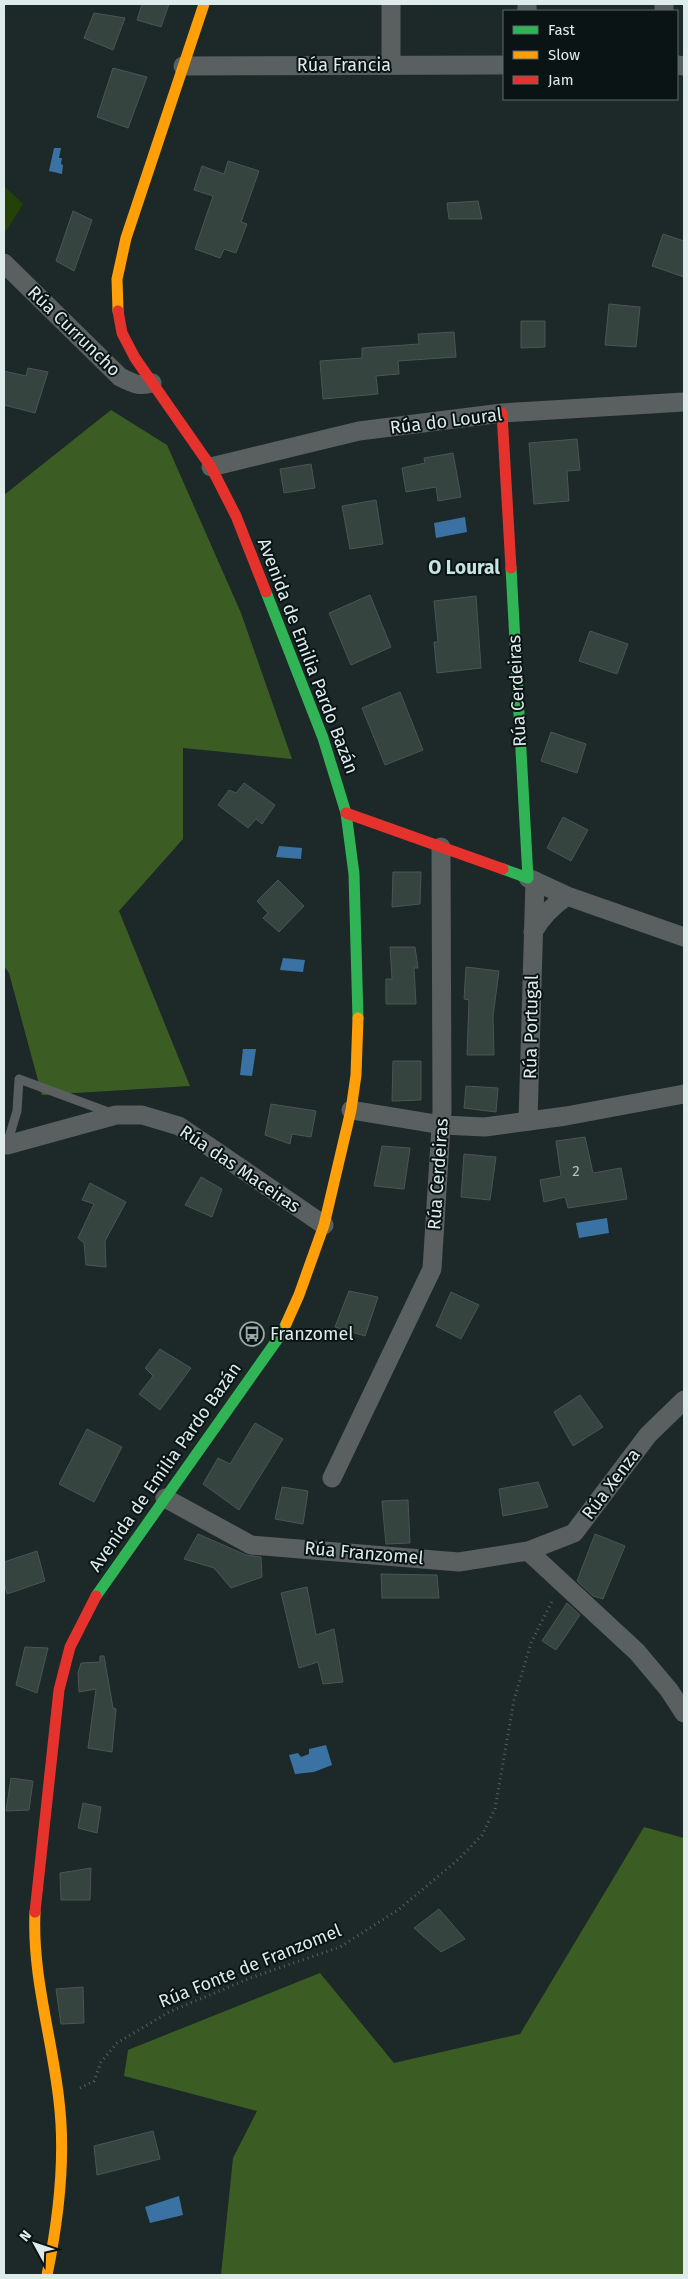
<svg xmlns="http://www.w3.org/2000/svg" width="688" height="2279" font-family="'Fira Sans',sans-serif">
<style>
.green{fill:#244208}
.forest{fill:#3b5d23}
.water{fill:#3b72a4}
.building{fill:#35443f;stroke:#4b5553}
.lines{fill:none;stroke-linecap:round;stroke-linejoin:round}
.path{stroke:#585f5f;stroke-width:3;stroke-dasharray:1 4;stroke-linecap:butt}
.lane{stroke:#5a5f60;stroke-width:9}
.street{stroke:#5a5f60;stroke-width:19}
.fast{stroke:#30b455;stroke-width:11}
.slow{stroke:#ff9f0a;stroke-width:11}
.jam{stroke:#e5322d;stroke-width:11}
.labels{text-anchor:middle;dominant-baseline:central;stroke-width:4;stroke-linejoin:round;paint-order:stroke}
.number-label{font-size:15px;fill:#b3c1bf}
.street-label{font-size:18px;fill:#ddebea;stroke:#0a1414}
.poi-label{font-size:18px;fill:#ddebea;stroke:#0a1414;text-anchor:start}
.neighbourhood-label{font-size:19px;font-weight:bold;fill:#c7e4e2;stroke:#0a1414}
</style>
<rect width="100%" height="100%" fill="#1c2928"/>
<!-- green -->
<path class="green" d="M 4,186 L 23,204 L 4,234 Z"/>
<!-- forest -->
<g class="forest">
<path d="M 111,410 L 167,445 L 241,613 L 292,759 L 183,748 L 183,839 L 119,911 L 190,1086 L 42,1095 L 9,973 L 4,966 L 4,495 Z"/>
<path d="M 644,1827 L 684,1838 L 684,2275 L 221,2275 L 233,2158 L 257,2111 L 124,2076 L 128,2050 L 320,1973 L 394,2063 L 520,2034 Z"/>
</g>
<!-- water -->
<g class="water">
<path d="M 54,148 L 61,148 L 59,158 L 62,158 L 61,164 L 63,165 L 62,174 L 49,171 Z"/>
<path d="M 465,517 L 467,532 L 436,538 L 434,523 Z"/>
<path d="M 279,846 L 302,848 L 301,859 L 276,857 Z"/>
<path d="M 283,958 L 305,960 L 303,972 L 280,970 Z"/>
<path d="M 243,1049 L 256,1049 L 252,1076 L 240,1075 Z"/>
<path d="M 607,1218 L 609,1233 L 579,1238 L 576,1223 Z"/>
<path d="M 326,1745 L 332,1765 L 314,1772 L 295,1774 L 289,1755 L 298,1753 L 301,1757 L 309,1754 L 309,1749 Z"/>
<path d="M 179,2196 L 183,2215 L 150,2223 L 145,2207 Z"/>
</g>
<!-- building -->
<g class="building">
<path d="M 142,4 L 169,4 L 161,27 L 137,20 Z"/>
<path d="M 94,13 L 125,18 L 113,50 L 84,38 Z"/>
<path d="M 113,68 L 147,77 L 128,128 L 97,117 Z"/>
<path d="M 228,161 L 259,171 L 241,222 L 247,224 L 236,253 L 224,249 L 220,258 L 195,249 L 213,196 L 194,190 L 202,166 L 224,174 Z"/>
<path d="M 478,201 L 482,219 L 449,219 L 447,203 Z"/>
<path d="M 73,211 L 92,220 L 74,271 L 56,261 Z"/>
<path d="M 663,234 L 684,241 L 684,277 L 652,266 Z"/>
<path d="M 609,304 L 640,307 L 636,347 L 605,345 Z"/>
<path d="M 521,321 L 545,321 L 545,347 L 521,348 Z"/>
<path d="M 454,332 L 456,357 L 398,361 L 399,374 L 376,376 L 378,394 L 323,399 L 320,361 L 362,358 L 362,348 L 419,344 L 418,334 Z"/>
<path d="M 28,368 L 48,372 L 35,413 L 4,405 L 4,371 L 26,376 Z"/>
<path d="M 577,439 L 580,470 L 567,471 L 569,501 L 534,504 L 529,443 Z"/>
<path d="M 453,453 L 461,497 L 438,501 L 436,487 L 406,492 L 402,468 L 425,463 L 424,458 Z"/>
<path d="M 311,464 L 315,488 L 284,493 L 280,469 Z"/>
<path d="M 376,500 L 383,544 L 350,549 L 342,506 Z"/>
<path d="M 370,595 L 391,647 L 351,665 L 329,613 Z"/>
<path d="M 476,596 L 481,668 L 437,673 L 434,642 L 438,642 L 434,601 Z"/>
<path d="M 590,631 L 628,644 L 617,674 L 579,661 Z"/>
<path d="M 400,692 L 423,750 L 385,765 L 362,708 Z"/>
<path d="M 551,732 L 586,744 L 577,773 L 541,761 Z"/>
<path d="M 244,783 L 275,805 L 262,824 L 256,819 L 248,828 L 218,805 L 229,790 L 236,793 Z"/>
<path d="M 563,817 L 588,830 L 571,861 L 547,848 Z"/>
<path d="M 393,872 L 421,872 L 420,904 L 392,907 Z"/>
<path d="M 278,880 L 304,906 L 279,932 L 263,918 L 268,913 L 257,901 Z"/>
<path d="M 390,947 L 415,947 L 418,968 L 414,968 L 416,1004 L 386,1004 L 386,979 L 392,979 Z"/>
<path d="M 466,967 L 499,971 L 493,1016 L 494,1055 L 467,1055 L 469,1000 L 464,999 Z"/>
<path d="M 393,1061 L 421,1061 L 421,1100 L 392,1101 Z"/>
<path d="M 466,1086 L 498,1088 L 496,1112 L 464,1108 Z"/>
<path d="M 271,1104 L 316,1111 L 311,1137 L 292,1134 L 290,1144 L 265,1135 Z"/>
<path d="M 585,1137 L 593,1173 L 621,1168 L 627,1199 L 568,1208 L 565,1197 L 544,1202 L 540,1180 L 561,1176 L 556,1141 Z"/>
<path d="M 382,1146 L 410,1148 L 404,1189 L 374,1186 Z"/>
<path d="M 464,1154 L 496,1157 L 490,1200 L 461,1197 Z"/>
<path d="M 201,1177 L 222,1189 L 212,1217 L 185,1205 Z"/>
<path d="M 90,1183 L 126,1202 L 105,1241 L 106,1267 L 86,1265 L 84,1243 L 78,1238 L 94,1204 L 82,1200 Z"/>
<path d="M 349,1291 L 378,1297 L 365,1336 L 335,1327 Z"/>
<path d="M 451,1292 L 479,1305 L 461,1339 L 436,1326 Z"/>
<path d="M 160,1349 L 191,1368 L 160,1410 L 139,1394 L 153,1376 L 145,1368 Z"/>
<path d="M 580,1395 L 603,1427 L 573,1446 L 554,1412 Z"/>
<path d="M 255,1423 L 283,1439 L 239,1510 L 203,1484 L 218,1458 L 230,1464 Z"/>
<path d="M 87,1429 L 122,1447 L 94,1502 L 59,1484 Z"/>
<path d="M 538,1482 L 548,1507 L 503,1516 L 499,1489 Z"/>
<path d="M 282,1487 L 308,1491 L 303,1524 L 275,1519 Z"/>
<path d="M 408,1500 L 410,1543 L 386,1544 L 382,1501 Z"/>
<path d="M 198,1534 L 246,1555 L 261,1557 L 262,1577 L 231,1588 L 214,1568 L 184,1559 Z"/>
<path d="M 595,1534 L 625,1546 L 603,1599 L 593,1596 L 577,1581 Z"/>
<path d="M 37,1551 L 45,1581 L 7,1594 L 4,1582 L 4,1562 Z"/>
<path d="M 381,1574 L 437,1575 L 439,1598 L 382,1598 Z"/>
<path d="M 307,1587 L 316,1635 L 334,1629 L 343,1682 L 323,1684 L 318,1662 L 299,1668 L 281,1593 Z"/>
<path d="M 567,1603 L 580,1615 L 556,1650 L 542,1641 Z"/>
<path d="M 25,1647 L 48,1648 L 37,1693 L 16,1685 Z"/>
<path d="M 100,1656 L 104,1656 L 113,1708 L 116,1709 L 112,1752 L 88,1748 L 96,1689 L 79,1692 L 78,1673 L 81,1663 L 100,1662 Z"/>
<path d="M 11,1778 L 33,1781 L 29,1810 L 6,1811 Z"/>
<path d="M 83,1803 L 101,1807 L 97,1833 L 78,1828 Z"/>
<path d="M 91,1868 L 90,1900 L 61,1900 L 60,1873 Z"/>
<path d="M 439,1909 L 465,1939 L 441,1952 L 414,1928 Z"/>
<path d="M 83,1987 L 84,2023 L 61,2024 L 56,1989 Z"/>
<path d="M 153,2131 L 160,2159 L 97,2175 L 94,2146 Z"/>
</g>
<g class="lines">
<!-- path -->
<path class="path" d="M 80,2088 L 94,2081 L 101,2062 L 117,2043 L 169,2012 L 253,1977 L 340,1947 L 398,1910 L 460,1858 L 482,1835 L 495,1809 L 514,1700 L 531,1643 L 553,1599"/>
<!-- lane -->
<path class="lane" d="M 7,1144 L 17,1111 L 19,1079 L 111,1113"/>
<!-- street -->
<g class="street">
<path d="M 391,4 L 391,65"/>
<path d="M 664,4 L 664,11"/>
<path d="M 527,11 L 527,4"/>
<path d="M 677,65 L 684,66"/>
<path d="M 183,66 L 504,65"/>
<path d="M 4,263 L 120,377 C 132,383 139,387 152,383"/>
<path d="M 211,467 L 359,431 L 502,413 L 684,402"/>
<path d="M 528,878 L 567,896 L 684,937"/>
<path d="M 533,932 C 542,916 552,906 567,896"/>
<path d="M 351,1110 L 442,1125 L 485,1127 L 566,1116 L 684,1094"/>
<path d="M 528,1121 L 535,881"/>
<path d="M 7,1145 L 116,1115 L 142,1115 L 179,1126 L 324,1225"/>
<path d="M 332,1478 L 432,1269 L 442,1111 L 441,847"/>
<path d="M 165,1498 L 251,1545 L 459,1562 L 528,1551 L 574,1533 L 648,1435 L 684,1400"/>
<path d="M 528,1551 L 637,1652 L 669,1690 L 684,1713"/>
</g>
<!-- fast -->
<g class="fast">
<path d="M 266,592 L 323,738 L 346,813 L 354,874 L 358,1018"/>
<path d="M 503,869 L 528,878 L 511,568"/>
<path d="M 96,1596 L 282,1333 L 286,1324"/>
</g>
<!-- slow -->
<g class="slow">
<path d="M 118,311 L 117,279 L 126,238 L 204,4"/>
<path d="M 286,1324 L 299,1295 L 324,1225 L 351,1110 L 356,1075 L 358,1018"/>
<path d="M 35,1912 C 32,1976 52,2037 59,2101 C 66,2159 59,2217 47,2275"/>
</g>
<!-- jam -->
<g class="jam">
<path d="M 118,311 L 122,333 L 135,358 L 211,467 L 236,516 L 266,592"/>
<path d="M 502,413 L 511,568"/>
<path d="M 346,813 L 503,869"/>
<path d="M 35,1912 L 59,1690 L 70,1647 L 96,1596"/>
</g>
</g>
<!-- icons -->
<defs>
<g id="bus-ring" transform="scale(1.25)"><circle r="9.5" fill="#0a1414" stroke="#99a7a6" stroke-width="1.5"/><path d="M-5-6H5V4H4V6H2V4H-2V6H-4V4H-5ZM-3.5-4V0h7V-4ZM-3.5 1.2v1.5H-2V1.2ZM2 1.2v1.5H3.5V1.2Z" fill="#99a7a6"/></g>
</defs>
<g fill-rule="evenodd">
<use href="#bus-ring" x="252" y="1334"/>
</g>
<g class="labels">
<!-- number labels -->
<g class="number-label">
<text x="576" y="1171">2</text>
</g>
<!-- street labels -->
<g class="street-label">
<text x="344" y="65">Rúa Francia</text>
<text transform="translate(74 331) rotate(44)">Rúa Curruncho</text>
<text transform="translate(446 421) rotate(-7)">Rúa do Loural</text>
<text transform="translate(308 656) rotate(69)">Avenida de Emilia Pardo Bazán</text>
<text transform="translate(517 691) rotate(-93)">Rúa Cerdeiras</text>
<text transform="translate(531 1027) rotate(-89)">Rúa Portugal</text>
<text transform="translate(240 1169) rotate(34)">Rúa das Maceiras</text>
<text transform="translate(438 1174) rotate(-86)">Rúa Cerdeiras</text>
<text transform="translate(165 1467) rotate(-55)">Avenida de Emilia Pardo Bazán</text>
<text transform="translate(611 1484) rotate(-53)">Rúa Xenza</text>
<text transform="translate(364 1553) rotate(5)">Rúa Franzomel</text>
<text transform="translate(250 1966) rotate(-22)">Rúa Fonte de Franzomel</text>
</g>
<!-- poi labels -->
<g class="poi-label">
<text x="270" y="1334">Franzomel</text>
</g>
<!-- neighbourhood labels -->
<g class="neighbourhood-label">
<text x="464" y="567">O Loural</text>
</g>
</g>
<!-- border -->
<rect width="688" height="2279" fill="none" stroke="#ddebea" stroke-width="10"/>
<!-- legend -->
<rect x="503" y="10" width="175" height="90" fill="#0a1414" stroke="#5e6a6a"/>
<rect x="513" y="26" width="25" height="8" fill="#30b455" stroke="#5e6a6a"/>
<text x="548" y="35" font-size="15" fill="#ddebea">Fast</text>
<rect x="513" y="51" width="25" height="8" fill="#ff9f0a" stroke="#5e6a6a"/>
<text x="548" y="60" font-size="15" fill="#ddebea">Slow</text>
<rect x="513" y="76" width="25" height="8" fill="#e5322d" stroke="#5e6a6a"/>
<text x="548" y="85" font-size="15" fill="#ddebea">Jam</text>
<!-- north arrow -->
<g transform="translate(35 2244) rotate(310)" stroke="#0a1414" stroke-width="4" paint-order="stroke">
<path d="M0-4L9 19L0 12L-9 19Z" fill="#ddebea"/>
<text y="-8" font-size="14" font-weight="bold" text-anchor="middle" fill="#ddebea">N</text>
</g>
</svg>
